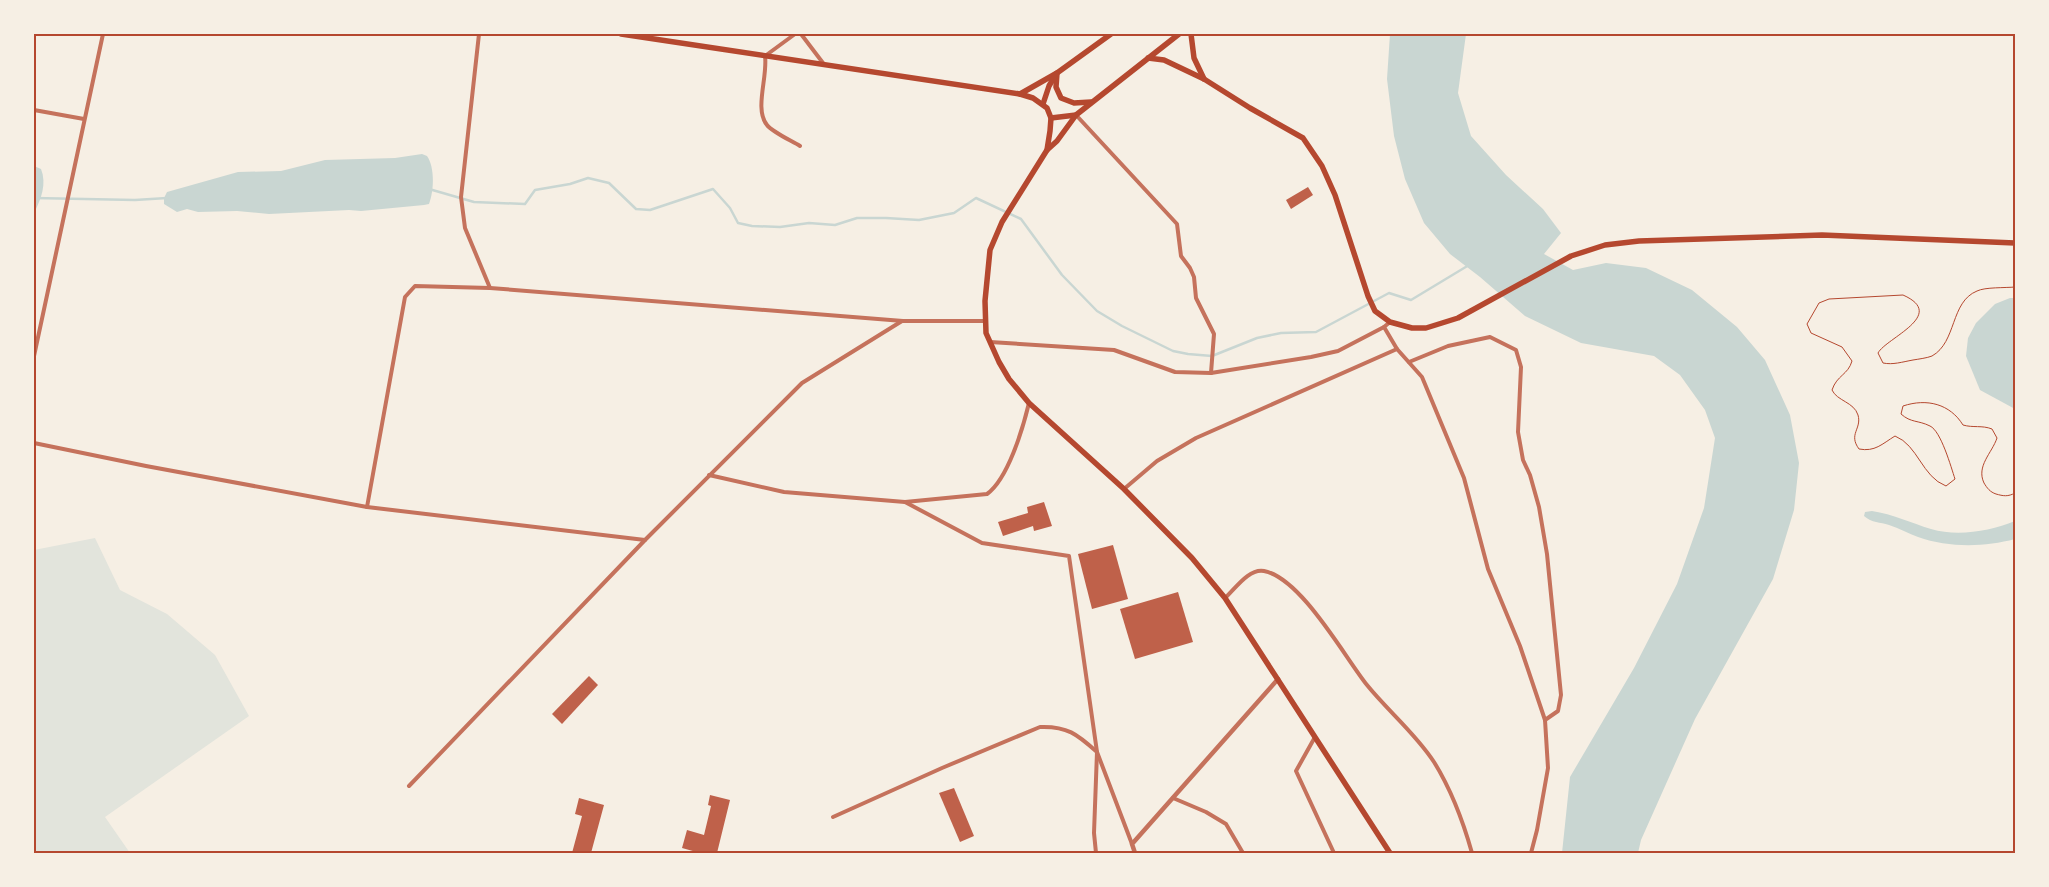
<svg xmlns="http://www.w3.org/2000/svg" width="2049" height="887" font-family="Montserrat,sans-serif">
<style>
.green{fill:#e2e4dc}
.water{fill:#c9d6d2}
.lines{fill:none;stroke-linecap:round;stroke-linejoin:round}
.stream{stroke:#c9d6d2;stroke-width:2.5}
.building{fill:#bf614a}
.path{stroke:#b5482f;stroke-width:1}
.minor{stroke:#c5725c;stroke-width:4}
.tertiary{stroke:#c5725c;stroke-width:4.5}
.primary{stroke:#b5482f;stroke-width:5.5}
.neatline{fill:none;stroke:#b5482f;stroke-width:2}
</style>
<rect width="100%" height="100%" fill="#f6efe4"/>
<!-- green -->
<path class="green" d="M 95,538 L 120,590 L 167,614 L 215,655 L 249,716 L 105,817 L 130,853 L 34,853 L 34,550 Z"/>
<!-- water -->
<g class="water">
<path d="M 1390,34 L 1466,34 L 1458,93 L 1471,136 L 1506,175 L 1543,209 L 1561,233 L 1544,254 L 1573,270 L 1606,263 L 1646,268 L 1692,290 L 1737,327 L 1765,360 L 1790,415 L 1799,463 L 1794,510 L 1773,579 L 1695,719 L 1641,840 L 1638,853 L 1562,853 L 1570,777 L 1634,668 L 1677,584 L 1704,508 L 1715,438 L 1705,410 L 1680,375 L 1654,356 L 1581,343 L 1525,316 L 1480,277 L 1450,254 L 1424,223 L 1405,179 L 1394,136 L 1387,79 Z"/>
<path d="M 422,154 L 427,156 C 435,167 434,191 429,204 L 424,205 L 361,211 L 349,210 L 269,214 L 237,211 L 198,212 L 187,209 L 177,212 L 164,204 L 164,198 L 167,192 L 238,172 L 281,171 L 325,160 L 395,158 Z"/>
<path d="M 34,166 L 41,169 C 47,184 41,199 34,213 Z"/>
<path d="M 2010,298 L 2015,298 L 2015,409 L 1980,390 L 1966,356 L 1968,338 L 1976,323 L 1995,304 Z"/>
<path d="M 1872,511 C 1893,514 1911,523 1931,529 C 1958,537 1990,531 2015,521 L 2015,539 C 1985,547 1949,548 1918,537 C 1909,534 1899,528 1889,525 C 1880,522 1872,523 1864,516 L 1865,512 Z"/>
</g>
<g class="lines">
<!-- stream -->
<g class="stream">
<path d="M 429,189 L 474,202 L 525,204 L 535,190 L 570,184 L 588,178 L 609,183 L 636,209 L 650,210 L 713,189 L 730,208 L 738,223 L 752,226 L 780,227 L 809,223 L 835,225 L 857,218 L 886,218 L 919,220 L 954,213 L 976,198 L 1021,219 L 1062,275 L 1097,311 L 1122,326 L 1173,351 L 1188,354 L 1212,356 L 1257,338 L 1281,333 L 1316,332 L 1389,293 L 1411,300 L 1469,265"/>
<path d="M 34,198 L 135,200 L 167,198"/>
</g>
</g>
<!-- building -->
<g class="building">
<path d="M 1308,187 L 1313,195 L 1291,209 L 1286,200 Z"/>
<path d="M 1044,502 L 1052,526 L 1034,531 L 1033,526 L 1003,536 L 998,522 L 1028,513 L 1027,507 Z"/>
<path d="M 1113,545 L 1128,599 L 1092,609 L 1078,554 Z"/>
<path d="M 1178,592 L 1193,642 L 1135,659 L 1120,609 Z"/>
<path d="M 589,676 L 598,685 L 562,724 L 552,714 Z"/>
<path d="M 954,788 L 974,836 L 960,842 L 939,793 Z"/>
<path d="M 710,795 L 730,800 L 717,853 L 700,853 L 682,848 L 687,830 L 704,835 L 711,806 L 708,805 Z"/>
<path d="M 579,798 L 604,805 L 591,853 L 572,853 L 582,816 L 575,814 Z"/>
</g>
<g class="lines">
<!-- path -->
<path class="path" d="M 2015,287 C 2005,288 1985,287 1977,291 C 1950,302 1957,342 1932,356 C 1927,358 1919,359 1913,360 C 1902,362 1893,365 1883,363 L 1878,353 C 1886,338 1948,315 1903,295 L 1829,299 L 1819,303 L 1807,324 L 1811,333 L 1842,347 L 1852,361 C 1848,375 1837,375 1832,390 C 1837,401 1854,402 1858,415 C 1862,429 1848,434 1859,449 C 1875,452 1882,444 1895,436 C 1918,445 1922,477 1946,486 L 1955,479 C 1951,467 1941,431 1930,426 C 1918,420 1911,423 1901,414 L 1903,406 C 1927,398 1950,404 1963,425 C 1973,428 1982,425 1992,429 L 1997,438 C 1992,453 1976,466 1984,483 C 1987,488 1990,492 1996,494 C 2003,496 2008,497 2015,493"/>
<!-- minor -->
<g class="minor">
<path d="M 479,34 L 461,197 L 465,228 L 490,288"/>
<path d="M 795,34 L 765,56 C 768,77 754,109 767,125 C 772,132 792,141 800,146"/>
<path d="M 801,34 L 823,63"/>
<path d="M 34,110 L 84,119"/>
<path d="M 1076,115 L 1177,224 L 1181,256 L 1190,268 L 1194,277 L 1196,298 L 1214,334 L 1211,373"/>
<path d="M 1390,322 L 1384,327 L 1397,349 L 1422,377 L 1464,478 L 1488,569 L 1520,646 L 1545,720 L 1548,768 L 1537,830 L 1531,853"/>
<path d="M 990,342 L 1114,350 L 1175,372 L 1211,373 L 1311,357 L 1338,351 L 1384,327"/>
<path d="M 34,356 L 103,34"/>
<path d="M 1409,362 L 1448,346 L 1490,337 L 1516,350 L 1521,367 L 1518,432 L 1523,460 L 1530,475 L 1539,507 L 1547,554 L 1561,695 L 1558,711 L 1545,720"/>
<path d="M 34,443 L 146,466 L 367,507 L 645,540"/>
<path d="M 709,475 L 784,492 L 905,502 L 982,543 L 1069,556 L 1097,752 L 1132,844"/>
<path d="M 1124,489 L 1157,461 L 1196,438 L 1397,349"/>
<path d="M 905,502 L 987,494 C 1008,479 1023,428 1029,403"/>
<path d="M 367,507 L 405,297 L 415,286 L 490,288 L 903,321 L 985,321"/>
<path d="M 1225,598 C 1235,589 1249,568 1264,571 C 1301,578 1344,656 1367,685 C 1388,711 1416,734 1434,762 C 1452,791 1463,821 1472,853"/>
<path d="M 1315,737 L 1296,771 L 1334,853"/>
<path d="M 409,786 L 645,540 L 802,383 L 902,321"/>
<path d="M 1173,798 L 1206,812 L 1226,824 L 1243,853"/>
<path d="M 833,817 L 942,768 L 1040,727 C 1067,726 1077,734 1097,752 L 1094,833 L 1096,853"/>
</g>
<!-- tertiary -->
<path class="tertiary" d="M 1135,853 L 1132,844 L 1278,679"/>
<!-- primary -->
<g class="primary">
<path d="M 621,34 L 1020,94 L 1033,98 L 1047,108 L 1051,118 L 1050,131 L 1047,150 L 1002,222 L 990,250 L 985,301 L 986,333 L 999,362 L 1009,379 L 1029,403 L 1124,489 L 1192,558 L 1225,598 L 1390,853"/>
<path d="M 1191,34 L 1194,58 L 1204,79"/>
<path d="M 1148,58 L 1164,60 L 1204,79 L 1250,108 L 1303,138 L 1322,166 L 1335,195 L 1368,296 L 1375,311 L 1390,322 L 1412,328 L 1426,328 L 1458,318 L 1571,256 L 1605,245 L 1639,241 L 1822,235 L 2015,243"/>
<path d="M 1057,73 L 1056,87 L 1061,98 L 1074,103 L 1091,102"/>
<path d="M 1020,94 L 1057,73 L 1111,34"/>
<path d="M 1043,104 L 1049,86 L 1056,74"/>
<path d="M 1051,118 L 1076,115 L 1179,34"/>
<path d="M 1047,150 L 1057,141 L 1076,115"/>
</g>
</g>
<!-- border -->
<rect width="2049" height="887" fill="none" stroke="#f6efe4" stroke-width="70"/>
<rect x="35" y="35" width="1979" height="817" class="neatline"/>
</svg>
